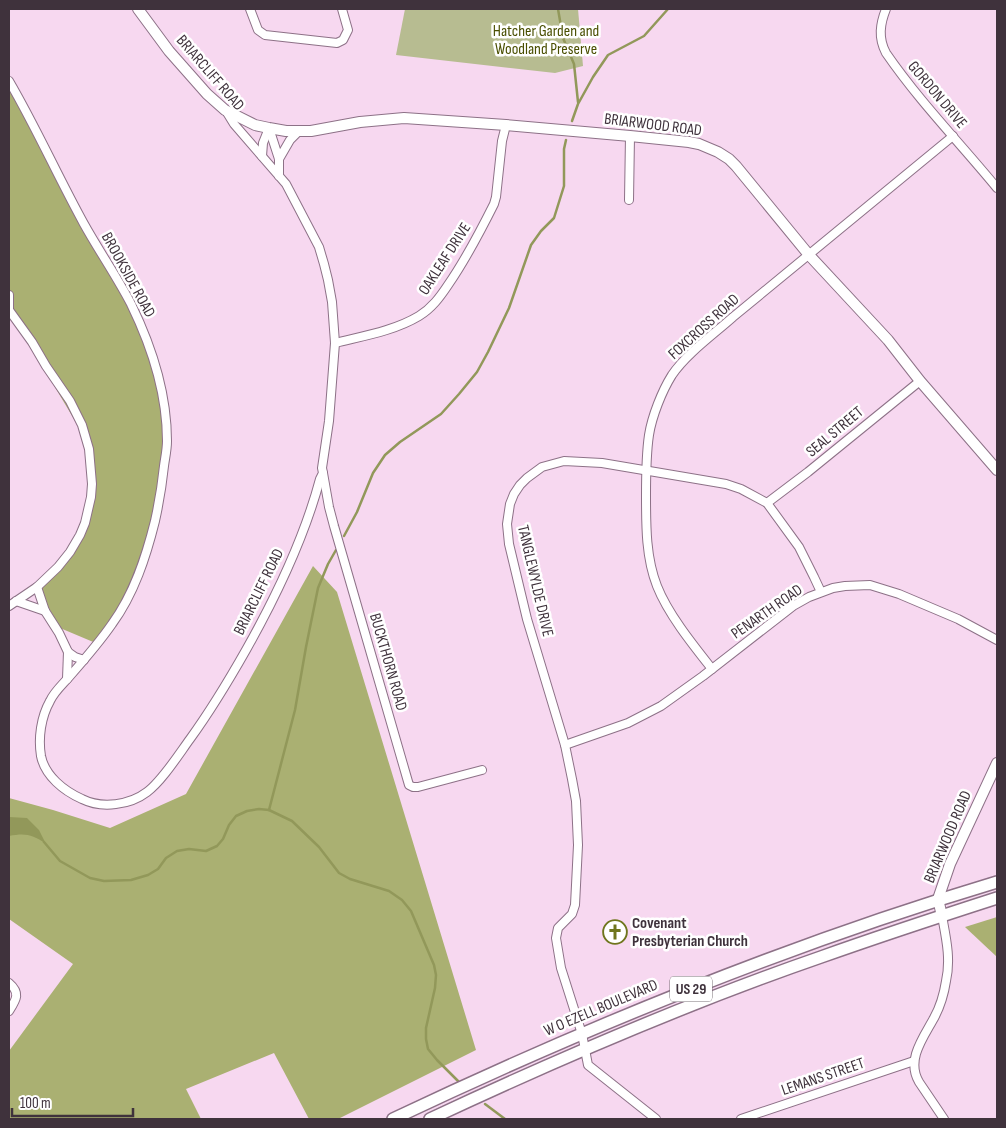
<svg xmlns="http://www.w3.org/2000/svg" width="1006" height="1128" font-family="'Sofia Sans Condensed',sans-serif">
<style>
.green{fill:#b7bc91}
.forest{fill:#aab072}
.water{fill:#92985a}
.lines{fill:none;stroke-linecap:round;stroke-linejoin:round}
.stream{stroke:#92985a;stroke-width:2.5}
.street-casing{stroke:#8d7187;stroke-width:10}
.secondary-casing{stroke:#8d7187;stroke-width:12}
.primary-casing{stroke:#8d7187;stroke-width:14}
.street{stroke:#fff;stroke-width:8}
.secondary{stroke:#fff;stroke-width:10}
.primary{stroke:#fff;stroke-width:11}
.labels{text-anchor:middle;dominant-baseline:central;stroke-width:5;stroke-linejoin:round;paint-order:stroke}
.shield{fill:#fff;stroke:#797076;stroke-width:1}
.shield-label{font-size:15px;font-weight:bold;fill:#3f323c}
.park-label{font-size:16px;fill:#494e00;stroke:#fff}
.street-label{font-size:16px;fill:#3f323c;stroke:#fff}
.poi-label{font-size:16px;font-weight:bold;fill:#3f323c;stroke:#fff;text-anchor:start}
</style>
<rect width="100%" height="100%" fill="#f7d8f0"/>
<!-- green -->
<path class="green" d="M 405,9 L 578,9 L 583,66 L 555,73 L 396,55 Z"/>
<!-- forest -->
<g class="forest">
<path d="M 9,82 L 130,302 L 157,369 L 167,443 L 157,513 L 134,584 L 98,644 L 60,628 L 37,587 L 80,535 L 92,484 L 87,441 L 9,310 Z"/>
<path d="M 313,566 L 337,592 L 476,1050 L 338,1119 L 309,1119 L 274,1053 L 186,1089 L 201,1119 L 9,1119 L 9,1051 L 73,964 L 9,919 L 9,798 L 53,810 L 110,828 L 186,794 Z"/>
<path d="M 997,917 L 997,957 L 965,927 Z"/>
</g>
<!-- water -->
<path class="water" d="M 9,817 L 27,818 L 39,830 L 46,844 C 32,834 25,833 9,836 Z"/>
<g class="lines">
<!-- stream -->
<g class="stream">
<path d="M 558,9 L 563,38 L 574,64 L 578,102"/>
<path d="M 572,121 L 578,104 L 593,77 L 608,55 L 644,36 L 668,9"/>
<path d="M 344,536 L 357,512 L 373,473 L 385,455 L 400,442 L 441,414 L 459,394 L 477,372 L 488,352 L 509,308 L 531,245 L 541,231 L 554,218 L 564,186 L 564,149 L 566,140"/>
<path d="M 269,810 L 295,710 L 306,647 L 318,588 L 328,564 L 336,550"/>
<path d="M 44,842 L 60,861 L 90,878 L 104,881 L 131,880 L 148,875 L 158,869 L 166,858 L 177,851 L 189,849 L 206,851 L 217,846 L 223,839 L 229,825 L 236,816 L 247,811 L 259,809 L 269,810 L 292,821 L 319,847 L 339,873 L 350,879 L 389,891 L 402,900 L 411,911 L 434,965 L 436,975 L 435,988 L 426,1028 L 426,1039 L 428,1049 L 437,1060 L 458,1081"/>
<path d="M 485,1104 L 505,1119"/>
</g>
<!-- street casing -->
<g class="street-casing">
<g id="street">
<path d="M 250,9 L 258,30 L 265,35 L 337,43 L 343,40 L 348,30 L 342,9"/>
<path d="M 886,9 C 880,24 878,38 886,53 C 919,101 960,143 997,188"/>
<path d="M 9,81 C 36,127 58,177 84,224 C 99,251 117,277 131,304 C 152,347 167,393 167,441 C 167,450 165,458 164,466 C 162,485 159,503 155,521 C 146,557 134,594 112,624 C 99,643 84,660 69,677 C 62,685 54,692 50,701 C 41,717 38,738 41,756 C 45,776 64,791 82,799 C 102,809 130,805 147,792 C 162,781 179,754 190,739 C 211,710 229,680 246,650 C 277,595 304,539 320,479 L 323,473 L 322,468 L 329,421 L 335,343 L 332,302 L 328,280 L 324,264 L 319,247 L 286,184 L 234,124 L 226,111"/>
<path d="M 269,128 L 279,159 L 279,176"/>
<path d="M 262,156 L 263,143 L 269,128"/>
<path d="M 279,159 L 290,140 L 298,132"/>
<path d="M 629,200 L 630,136"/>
<path d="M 9,295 L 9,310 L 32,342 L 46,366 L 70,401 L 82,425 L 89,449 L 92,484 L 91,497 L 85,523 L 80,535 L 70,552 L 58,567 L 37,587 L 9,606"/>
<path d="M 335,343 C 363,336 394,331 419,316 C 432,308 440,297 448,285 C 466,259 480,232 494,204 L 496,197 L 502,141 L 506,125"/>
<path d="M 323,473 L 329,507 L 334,526 L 409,785 L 413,787 L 418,787 L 482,770"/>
<path d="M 767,503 L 808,472 L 920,381"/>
<path d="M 37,587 L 45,611 L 59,633 L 68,652 L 75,657 L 84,660"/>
<path d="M 16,601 L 45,611"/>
<path d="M 712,669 C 693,645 668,614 657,586 C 646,558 646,527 646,496 C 646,476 646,455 649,435 C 652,416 662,391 672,375 C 686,354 714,334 733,317 L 953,136"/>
<path d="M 67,679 L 68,652"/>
<path d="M 565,745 L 628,723 L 661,706 L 703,676 L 793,606 L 809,597 L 833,588 L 845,586 L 870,585 L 899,594 L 958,619 L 997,640"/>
<path d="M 942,916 C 946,938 951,959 946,981 C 944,994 940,1007 934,1018 C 923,1038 906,1060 919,1082 L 944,1119"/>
<path d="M 9,983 C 21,993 16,1000 9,1011"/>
<path d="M 656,1119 L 588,1065 L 582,1034 L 561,968 L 556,938 L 558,928 L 572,914 L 575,905 L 578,845 L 576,801 L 572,779 L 565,745 L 527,619 L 509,544 L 507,524 L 510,504 L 514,494 L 520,485 L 527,478 L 542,467 L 564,461 L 602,463 L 726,484 L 741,489 L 767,503 L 799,547 L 814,577 L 821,592"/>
<path d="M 741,1119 L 914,1061"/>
</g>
</g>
<!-- secondary casing -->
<g class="secondary-casing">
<g id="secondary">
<path d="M 138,9 L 169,51 L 207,94 L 225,110 L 255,125 L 269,128 L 286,131 L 311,131 L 360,122 L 404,118 L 506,125 L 630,136 L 689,142 L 699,144 L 718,152 L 729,159 L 736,166 L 809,255 L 888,340 L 920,381 L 997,470"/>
<path d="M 942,916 L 938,899 L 950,864 L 997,763"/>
</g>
</g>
<!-- primary casing -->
<g class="primary-casing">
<g id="primary">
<path d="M 393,1119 C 589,1026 790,944 997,882"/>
<path d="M 430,1119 C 558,1059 688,1003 821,957 C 880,936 938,917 997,898"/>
</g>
</g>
<!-- street -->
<use href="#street" class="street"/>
<!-- secondary -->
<use href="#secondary" class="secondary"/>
<!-- primary -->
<use href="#primary" class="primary"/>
</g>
<!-- icons -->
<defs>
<g id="church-ring" transform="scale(1.25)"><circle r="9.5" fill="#fff" stroke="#6f751d" stroke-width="1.5"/><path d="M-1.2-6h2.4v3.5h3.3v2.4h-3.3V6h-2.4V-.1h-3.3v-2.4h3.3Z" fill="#6f751d"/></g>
</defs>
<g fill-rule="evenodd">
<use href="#church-ring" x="615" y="932"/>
</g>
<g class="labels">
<!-- shield labels -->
<rect class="shield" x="670" y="976.5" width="42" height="25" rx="4"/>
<g class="shield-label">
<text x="691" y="989">US 29</text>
</g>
<!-- park labels -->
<g class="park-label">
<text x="546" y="31">Hatcher Garden and<tspan x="546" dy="18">Woodland Preserve</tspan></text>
</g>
<!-- street labels -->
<g class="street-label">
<text transform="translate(210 73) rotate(49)">BRIARCLIFF ROAD</text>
<text transform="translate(937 95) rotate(50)">GORDON DRIVE</text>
<text transform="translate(653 125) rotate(7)">BRIARWOOD ROAD</text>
<text transform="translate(445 259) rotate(-57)">OAKLEAF DRIVE</text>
<text transform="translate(128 275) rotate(61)">BROOKSIDE ROAD</text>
<text transform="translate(704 327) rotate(-42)">FOXCROSS ROAD</text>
<text transform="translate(835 432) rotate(-40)">SEAL STREET</text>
<text transform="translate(535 581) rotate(77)">TANGLEWYLDE DRIVE</text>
<text transform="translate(259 592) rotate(-64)">BRIARCLIFF ROAD</text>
<text transform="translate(767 612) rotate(-35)">PENARTH ROAD</text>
<text transform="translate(388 662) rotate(74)">BUCKTHORN ROAD</text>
<text transform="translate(948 837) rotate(-67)">BRIARWOOD ROAD</text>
<text transform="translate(601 1008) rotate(-23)">W O EZELL BOULEVARD</text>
<text transform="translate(823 1077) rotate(-19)">LEMANS STREET</text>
</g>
<!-- poi labels -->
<g class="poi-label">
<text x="632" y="923">Covenant<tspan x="632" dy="18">Presbyterian Church</tspan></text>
</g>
</g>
<!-- border -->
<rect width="1006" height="1128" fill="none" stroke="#3f323c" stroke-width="20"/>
<!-- scale -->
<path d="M12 1108v8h121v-8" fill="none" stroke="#3f323c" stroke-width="2.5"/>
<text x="20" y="1108" font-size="15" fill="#3f323c" stroke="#ffffff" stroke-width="4" paint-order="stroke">100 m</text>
</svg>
